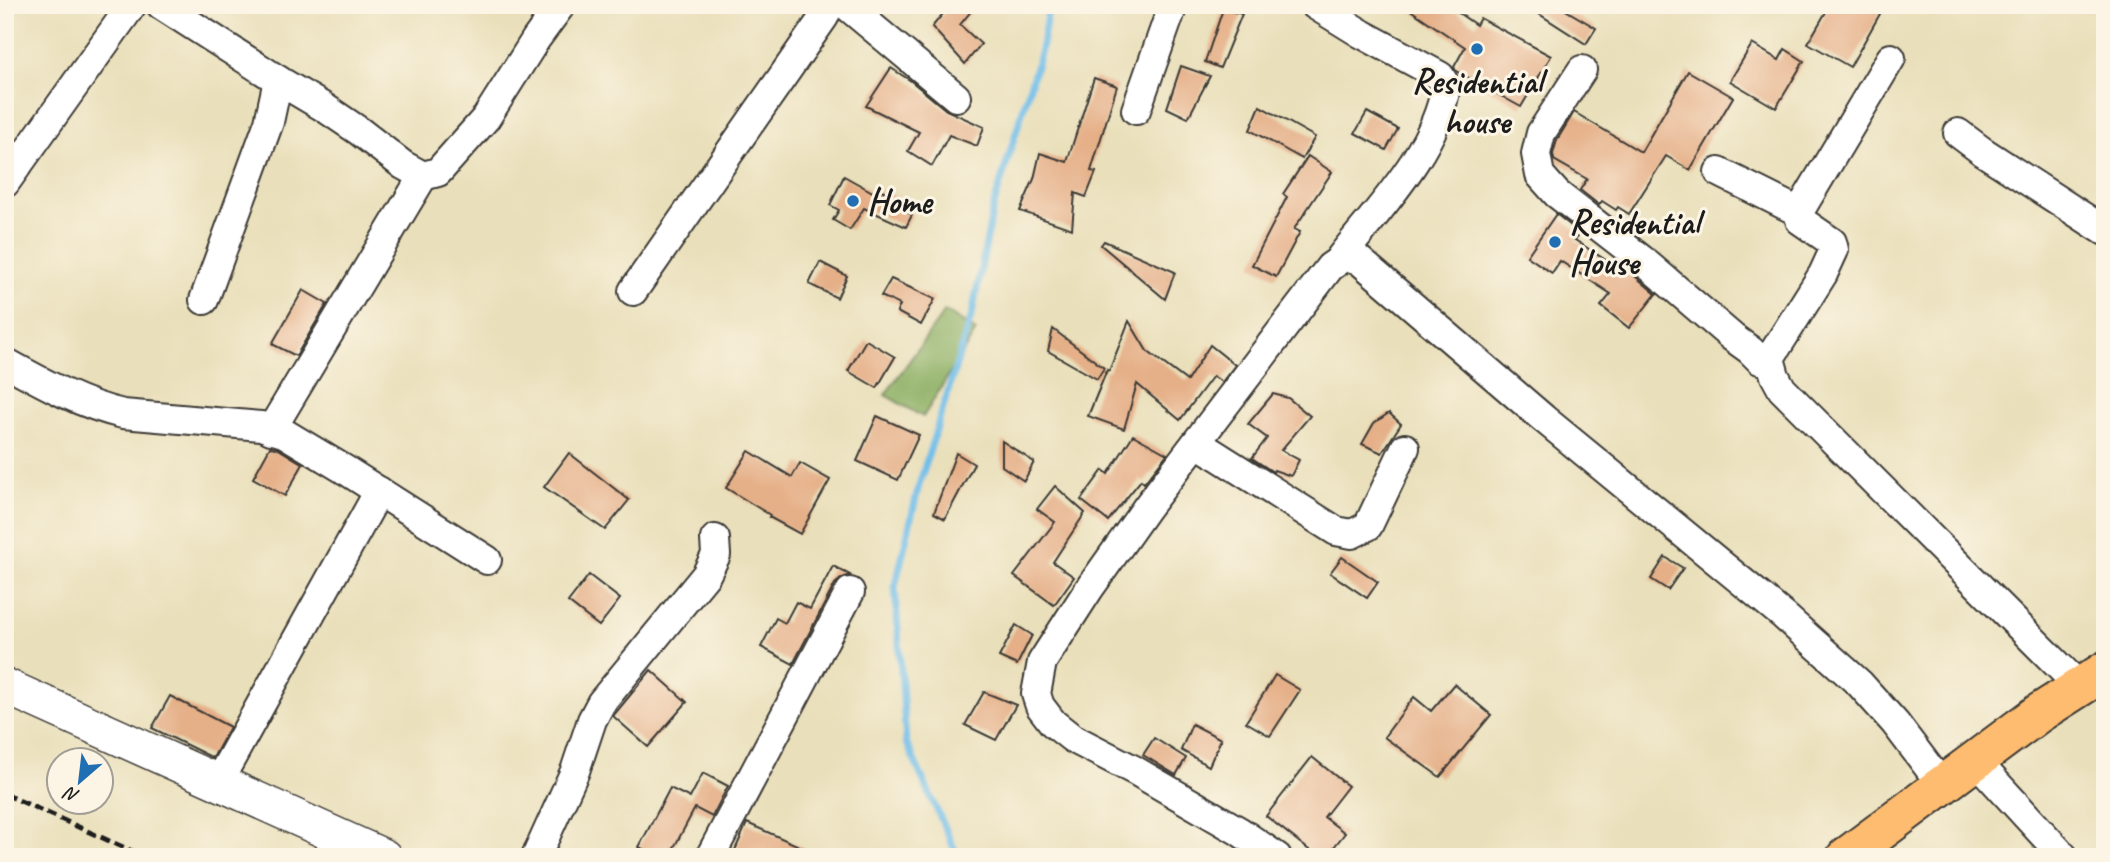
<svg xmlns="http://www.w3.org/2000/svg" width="2110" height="862" font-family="Caveat,sans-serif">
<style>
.forest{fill:#8db065;stroke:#546640;stroke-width:2}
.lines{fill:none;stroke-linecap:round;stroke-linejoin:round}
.stream{stroke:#6ebde9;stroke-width:7}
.building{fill:#e5af87}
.minor-casing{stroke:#3b3934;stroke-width:32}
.tertiary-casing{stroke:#3b3934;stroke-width:38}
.primary-casing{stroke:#3b3934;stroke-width:42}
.minor{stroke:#fff;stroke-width:28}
.tertiary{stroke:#fff;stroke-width:35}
.primary{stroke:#febc70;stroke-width:38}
.rail{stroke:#1c1c1c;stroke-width:5;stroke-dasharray:10 5;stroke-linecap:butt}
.poi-dot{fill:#1f6fb2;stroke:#fcf5e5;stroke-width:2.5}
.labels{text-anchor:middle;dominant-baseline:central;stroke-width:6;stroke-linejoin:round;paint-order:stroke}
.poi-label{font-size:35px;font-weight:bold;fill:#1c1c1c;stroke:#fcf5e5;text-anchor:start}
</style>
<rect width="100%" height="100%" fill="#fcf5e5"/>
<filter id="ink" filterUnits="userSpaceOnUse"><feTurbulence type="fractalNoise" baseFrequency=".0143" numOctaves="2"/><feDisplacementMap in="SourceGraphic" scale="14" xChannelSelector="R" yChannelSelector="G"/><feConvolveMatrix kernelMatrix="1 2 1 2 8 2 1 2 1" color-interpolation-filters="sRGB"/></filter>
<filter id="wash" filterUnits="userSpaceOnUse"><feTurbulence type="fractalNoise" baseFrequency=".00686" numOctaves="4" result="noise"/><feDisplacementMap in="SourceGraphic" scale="28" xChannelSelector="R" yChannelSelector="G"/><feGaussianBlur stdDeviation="1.57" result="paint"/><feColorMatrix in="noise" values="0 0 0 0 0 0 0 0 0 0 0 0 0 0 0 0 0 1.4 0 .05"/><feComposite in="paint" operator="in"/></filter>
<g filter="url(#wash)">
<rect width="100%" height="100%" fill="#e9dfba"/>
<!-- forest -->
<path class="forest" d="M 945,311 L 976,331 L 923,417 L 885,395 Z"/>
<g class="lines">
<!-- stream -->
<path class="stream" d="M 958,857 L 906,742 L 895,587 L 919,485 L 972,314 L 993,208 L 1041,50 L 1049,5"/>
</g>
<g id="blocks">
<!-- building -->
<g class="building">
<path d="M 950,5 L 976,5 L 960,25 L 981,44 L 965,64 L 932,27 Z"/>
<path d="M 1403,5 L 1447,5 L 1476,25 L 1480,18 L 1551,56 L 1521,107 L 1456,71 L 1454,67 L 1465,47 Z"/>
<path d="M 1535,5 L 1557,5 L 1596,28 L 1586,44 L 1533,10 Z"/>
<path d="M 1830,5 L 1885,5 L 1850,67 L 1808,43 Z"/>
<path d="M 1223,9 L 1242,14 L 1220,68 L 1205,62 Z"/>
<path d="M 1752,44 L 1779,60 L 1785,49 L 1804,61 L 1776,108 L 1730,81 Z"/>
<path d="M 1181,66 L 1210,76 L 1188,118 L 1167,108 Z"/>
<path d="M 891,68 L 911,81 L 946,110 L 984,127 L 977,146 L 949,135 L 932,166 L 908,151 L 919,132 L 866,106 Z"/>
<path d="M 1688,71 L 1733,97 L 1690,170 L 1666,156 L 1629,214 L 1618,207 L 1616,210 L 1602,201 L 1599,205 L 1580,190 L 1587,179 L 1554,160 L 1553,154 L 1557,140 L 1574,112 L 1641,152 Z"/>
<path d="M 1094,78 L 1117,86 L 1091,171 L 1096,172 L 1086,197 L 1075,193 L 1072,229 L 1020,211 L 1034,179 L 1040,153 L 1067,162 Z"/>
<path d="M 1260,106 L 1315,137 L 1302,159 L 1250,130 Z"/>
<path d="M 1367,112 L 1398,129 L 1386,150 L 1355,133 Z"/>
<path d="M 1308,156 L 1332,172 L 1294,229 L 1300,232 L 1276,277 L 1252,265 L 1287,197 L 1283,194 Z"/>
<path d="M 844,176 L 878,195 L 882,190 L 899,199 L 896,205 L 912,215 L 906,227 L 864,208 L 850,230 L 833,220 L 839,210 L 830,205 Z"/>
<path d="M 1556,214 L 1580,233 L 1575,240 L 1627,274 L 1629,271 L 1656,294 L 1629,328 L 1601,306 L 1611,294 L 1560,261 L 1552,273 L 1527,256 Z"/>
<path d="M 1104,241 L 1175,272 L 1165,299 L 1101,245 Z"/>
<path d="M 820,262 L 847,276 L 837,298 L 809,284 Z"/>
<path d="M 891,279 L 935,299 L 921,325 L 897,312 L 900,305 L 881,296 Z"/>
<path d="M 303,290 L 327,304 L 296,356 L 272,344 Z"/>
<path d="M 1129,321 L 1147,351 L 1187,381 L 1210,345 L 1235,365 L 1222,382 L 1213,376 L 1180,420 L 1137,384 L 1124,429 L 1088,416 L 1107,370 L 1109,371 Z"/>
<path d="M 1053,329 L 1104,368 L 1097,379 L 1048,351 Z"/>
<path d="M 866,340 L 895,357 L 877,388 L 848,371 Z"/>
<path d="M 1273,394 L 1288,398 L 1310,416 L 1281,450 L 1299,460 L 1291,476 L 1274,470 L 1273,472 L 1252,458 L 1267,438 L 1248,424 Z"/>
<path d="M 1389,413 L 1401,424 L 1382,453 L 1362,444 L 1374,423 Z"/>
<path d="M 877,416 L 919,435 L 898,480 L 857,461 Z"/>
<path d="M 1133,435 L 1167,454 L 1144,483 L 1141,480 L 1108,521 L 1081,500 L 1103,470 L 1108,474 Z"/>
<path d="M 1002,441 L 1034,462 L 1024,481 L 1002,466 Z"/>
<path d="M 270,447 L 277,448 L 303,464 L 285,496 L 253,478 Z"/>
<path d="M 749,451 L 792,477 L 800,463 L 830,480 L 800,534 L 769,517 L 770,515 L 726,488 Z"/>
<path d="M 569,453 L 629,500 L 605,530 L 544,487 Z"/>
<path d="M 956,453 L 974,464 L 945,519 L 934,513 Z"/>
<path d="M 1055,486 L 1085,513 L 1053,562 L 1074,577 L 1054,605 L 1014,576 L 1055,522 L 1037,509 Z"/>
<path d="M 1342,557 L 1378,582 L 1367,598 L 1330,573 Z"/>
<path d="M 1665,557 L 1683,568 L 1668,590 L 1651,579 Z"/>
<path d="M 833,566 L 850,575 L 842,578 L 835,584 L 793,664 L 761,647 L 776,618 L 785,623 L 796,602 L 810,609 Z"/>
<path d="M 589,575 L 620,599 L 599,626 L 568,602 Z"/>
<path d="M 1016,625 L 1032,635 L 1017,665 L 999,657 Z"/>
<path d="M 651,670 L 687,702 L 648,747 L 613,716 Z"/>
<path d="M 1275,675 L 1300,690 L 1270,736 L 1246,722 Z"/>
<path d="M 1454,684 L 1491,715 L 1440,777 L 1384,737 L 1414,697 L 1431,711 Z"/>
<path d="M 984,692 L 1016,705 L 996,740 L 965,725 Z"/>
<path d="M 170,696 L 230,727 L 213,758 L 152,728 Z"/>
<path d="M 1192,724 L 1221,739 L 1209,766 L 1181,750 Z"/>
<path d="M 1154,738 L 1186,758 L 1176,775 L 1143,755 Z"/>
<path d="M 1312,757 L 1348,786 L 1324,817 L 1345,833 L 1326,857 L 1318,857 L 1266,816 Z"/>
<path d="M 703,773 L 728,786 L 712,817 L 695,808 L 669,857 L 658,857 L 639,847 L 670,788 L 690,798 Z"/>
<path d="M 747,823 L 824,857 L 732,857 Z"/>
</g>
</g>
</g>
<g filter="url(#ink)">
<use href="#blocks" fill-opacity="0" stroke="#3b3934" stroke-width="2"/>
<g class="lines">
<!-- minor casing -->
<g class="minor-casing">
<g id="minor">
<path d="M 161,5 L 278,80 L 325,108 L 359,131 L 403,165 L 423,176 L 438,172 L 486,118 L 536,39 L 561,5"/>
<path d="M 846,5 L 956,97"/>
<path d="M 1315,5 L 1362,34 L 1440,76 L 1446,86 C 1436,150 1379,208 1340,258"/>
<path d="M 1891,58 L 1799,212 L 1800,220 L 1832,242 L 1834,250 L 1823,274 L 1770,358 L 1775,376 L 1782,389 L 2080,687"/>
<path d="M 1582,70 L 1541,133 L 1536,154 L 1540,175 L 1557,194 L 1641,259 L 1732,337 L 1750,350 L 1760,360 L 1770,358"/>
<path d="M 1136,110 L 1173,5"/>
<path d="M 1958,133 L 1982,151 L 2105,231"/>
<path d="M 1719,172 L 1799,212"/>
<path d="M 5,183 L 132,5"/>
<path d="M 633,291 L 824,17 L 829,5"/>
<path d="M 204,300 L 269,122 L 278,80"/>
<path d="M 5,362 C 43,383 80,404 123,414 L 261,426 L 284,433 L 347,471 L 487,560"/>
<path d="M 271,430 L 423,176"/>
<path d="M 1197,443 L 1336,531 L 1352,534 L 1368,526 L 1405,448"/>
<path d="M 1976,761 L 2064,857"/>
<path d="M 218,782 L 379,491"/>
<path d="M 536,857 L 575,771 L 592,720 L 601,703 L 706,575 L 716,555 L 715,539"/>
<path d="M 710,857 L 850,592"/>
<path d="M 1277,857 L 1239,831 L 1134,770 L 1072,738 L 1053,723 L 1040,706 L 1036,694 L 1042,662 L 1089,589 L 1147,507 L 1330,267 L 1346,256 L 1359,260 L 1544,419 L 1784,616 L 1860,684 L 1895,723 L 1942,785"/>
</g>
</g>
<!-- tertiary casing -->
<g class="tertiary-casing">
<path id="tertiary" d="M 5,686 L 384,857"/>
</g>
<!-- primary casing -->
<g class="primary-casing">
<path id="primary" d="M 1846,857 L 2039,713 L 2105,671"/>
</g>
<!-- minor -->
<use href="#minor" class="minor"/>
<!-- tertiary -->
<use href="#tertiary" class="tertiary"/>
<!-- primary -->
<use href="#primary" class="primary"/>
<!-- rail -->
<path class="rail" d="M 5,794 L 145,857"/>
</g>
</g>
<!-- markers -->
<g class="poi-dot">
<circle cx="1477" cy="49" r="7"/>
<circle cx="853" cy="201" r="7"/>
<circle cx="1555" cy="242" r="7"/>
</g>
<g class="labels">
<!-- poi labels -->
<g class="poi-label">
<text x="1477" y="81" text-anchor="middle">Residential<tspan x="1477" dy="40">house</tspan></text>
<text x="867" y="201">Home</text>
<text x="1569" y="222">Residential<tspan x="1569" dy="40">House</tspan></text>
</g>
</g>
<!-- margin -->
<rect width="2110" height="862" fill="none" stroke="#fcf5e5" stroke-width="28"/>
<!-- north arrow -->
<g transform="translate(80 781) rotate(208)"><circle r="33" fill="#fcf5e5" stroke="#a29e95" stroke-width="2"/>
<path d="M0-5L12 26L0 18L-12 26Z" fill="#1f6fb2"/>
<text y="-10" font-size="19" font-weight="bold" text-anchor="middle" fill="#1c1c1c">N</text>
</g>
</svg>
